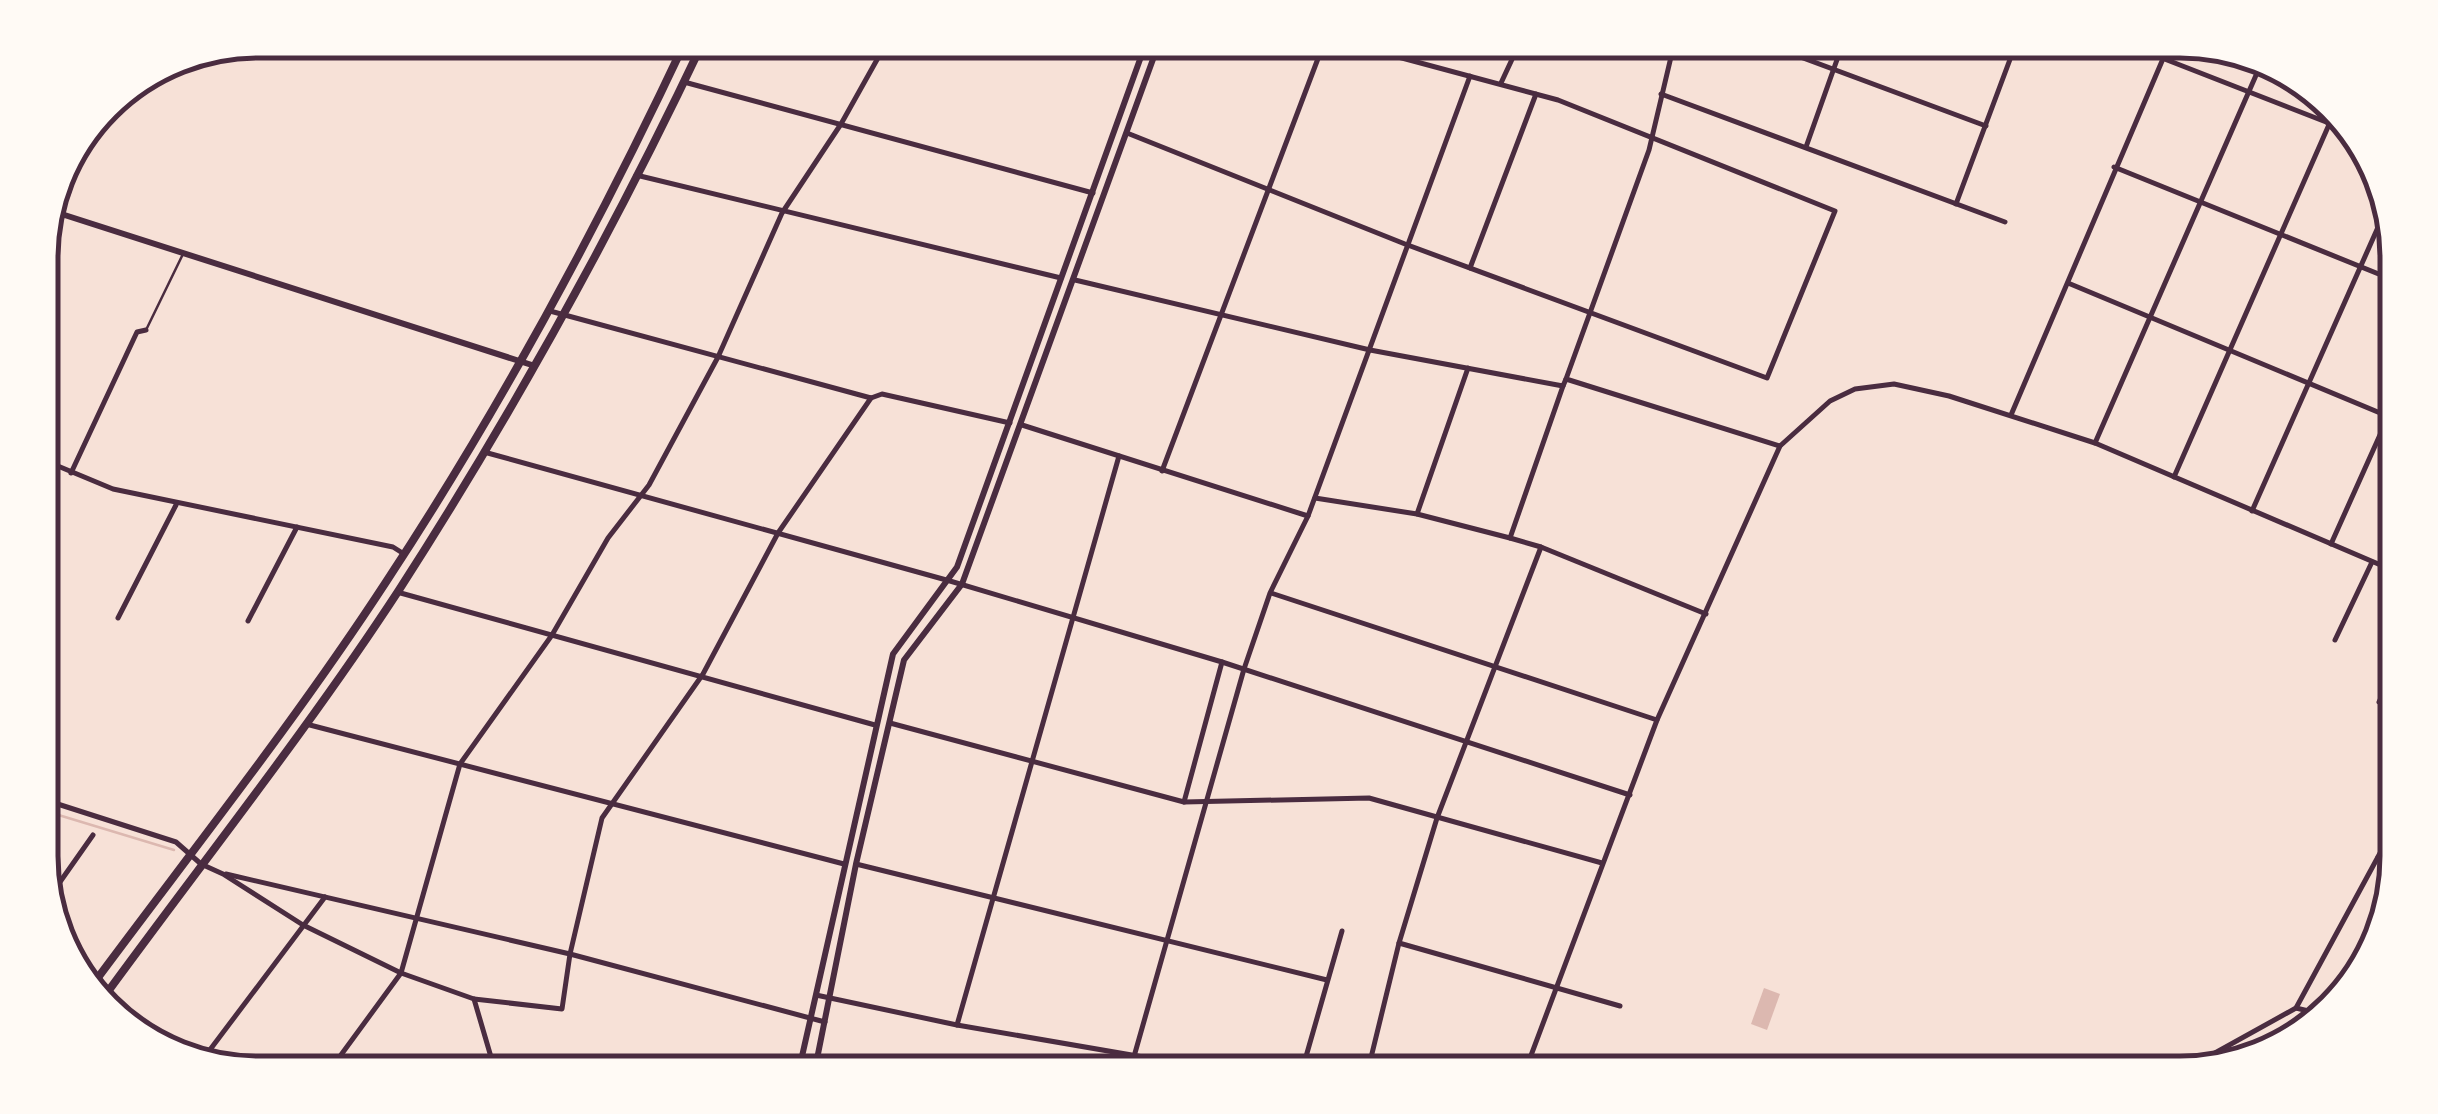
<svg xmlns="http://www.w3.org/2000/svg" width="2438" height="1114" font-family="'Space Grotesk',sans-serif">
<style>
.water{fill:#dcb8b0}
.lines{fill:none;stroke-linecap:round;stroke-linejoin:round}
.stream{stroke:#dcb8b0;stroke-width:2.5}
.service{stroke:#4a2c40;stroke-width:2.5}
.minor{stroke:#4a2c40;stroke-width:5}
.tertiary{stroke:#4a2c40;stroke-width:5}
.secondary{stroke:#4a2c40;stroke-width:6}
.primary{stroke:#4a2c40;stroke-width:8}
.rim{fill:none;stroke:#4a2c40;stroke-width:5}
</style>
<rect width="100%" height="100%" fill="#f7e1d7"/>
<!-- water -->
<path class="water" d="M 1764,988 L 1780,994 L 1767,1030 L 1751,1024 Z"/>
<g class="lines">
<!-- stream -->
<path class="stream" d="M 42,810 L 174,850"/>
<!-- service -->
<path class="service" d="M 147,328 L 183,254"/>
<!-- minor -->
<g class="minor">
<path d="M 1755,40 L 1986,126"/>
<path d="M 2162,58 L 2357,134"/>
<path d="M 684,82 L 1093,193"/>
<path d="M 1501,83 L 1521,40"/>
<path d="M 1661,94 L 2005,222"/>
<path d="M 1127,133 L 1405,244 L 1767,378 L 1835,211 L 1558,100 L 1335,40"/>
<path d="M 1806,147 L 1844,40"/>
<path d="M 2114,167 L 2396,281"/>
<path d="M 636,175 L 1061,278"/>
<path d="M 1956,204 L 2015,46 L 1998,40"/>
<path d="M 1470,268 L 1536,94"/>
<path d="M 1075,280 L 1370,350 L 1563,386 L 1566,379 L 1780,446"/>
<path d="M 2068,283 L 2397,420"/>
<path d="M 550,311 L 871,398 L 882,394 L 1010,423"/>
<path d="M 2011,415 L 2171,40"/>
<path d="M 1022,425 L 1308,516"/>
<path d="M 2095,443 L 2264,57"/>
<path d="M 484,452 L 950,581 L 1222,662 L 1630,795"/>
<path d="M 41,459 L 113,489 L 393,547 L 404,554"/>
<path d="M 1162,471 L 1325,40"/>
<path d="M 71,473 L 137,332 L 146,330"/>
<path d="M 2174,477 L 2335,111"/>
<path d="M 1315,498 L 1417,514 L 1510,538"/>
<path d="M 2252,511 L 2387,207"/>
<path d="M 1417,514 L 1468,368"/>
<path d="M 2331,544 L 2397,397"/>
<path d="M 1541,547 L 1706,614"/>
<path d="M 397,592 L 875,725"/>
<path d="M 1271,593 L 1657,720"/>
<path d="M 118,618 L 176,505"/>
<path d="M 248,621 L 297,527"/>
<path d="M 2335,640 L 2372,562"/>
<path d="M 2379,702 L 2397,664"/>
<path d="M 890,723 L 1184,802 L 1369,798 L 1602,863"/>
<path d="M 306,724 L 844,864"/>
<path d="M 42,799 L 176,842 L 201,864 L 223,874 L 303,925 L 401,973 L 474,999 L 562,1009 L 570,954 L 602,818 L 703,674 L 778,533 L 871,398"/>
<path d="M 1184,802 L 1222,662"/>
<path d="M 2378,857 L 2397,864"/>
<path d="M 856,864 L 1327,980"/>
<path d="M 226,874 L 570,954 L 825,1022"/>
<path d="M 48,899 L 93,835"/>
<path d="M 1399,943 L 1620,1006"/>
<path d="M 816,995 L 957,1025 L 1242,1074"/>
<path d="M 474,999 L 496,1074"/>
<path d="M 2296,1008 L 2321,1014"/>
<path d="M 957,1025 L 1119,456"/>
<path d="M 1135,1053 L 1244,669 L 1270,593 L 1308,516 L 1470,76"/>
<path d="M 200,1063 L 325,897"/>
<path d="M 327,1074 L 401,973 L 460,764 L 552,635 L 608,538 L 649,485 L 718,357 L 782,213 L 841,124 L 888,40"/>
<path d="M 466,1074 L 475,1064 L 491,1058"/>
<path d="M 1301,1074 L 1342,931"/>
<path d="M 1524,1074 L 1657,720 L 1780,446 L 1830,401 L 1855,389 L 1894,384 L 1949,396 L 2095,443 L 2397,572"/>
<path d="M 2177,1074 L 2296,1008 L 2398,820"/>
</g>
<!-- tertiary -->
<g class="tertiary">
<path d="M 1566,379 L 1649,150 L 1675,40"/>
<path d="M 1367,1074 L 1399,943 L 1437,818 L 1541,547 L 1510,538 L 1563,386"/>
</g>
<!-- secondary -->
<g class="secondary">
<path d="M 49,210 L 535,366"/>
<path d="M 798,1074 L 893,654 L 957,567 L 1147,40"/>
<path d="M 814,1074 L 856,864 L 904,660 L 962,584 L 1160,40"/>
</g>
<!-- primary -->
<g class="primary">
<path d="M 88,991 C 188,856 294,723 386,582 C 500,409 598,227 686,40"/>
<path d="M 101,1001 C 200,865 307,731 399,590 C 513,413 614,230 704,40"/>
</g>
</g>
<!-- crop -->
<path d="M0 0H2438V1114H0ZM258 58H2180A200 200 0 0 1 2380 258V856A200 200 0 0 1 2180 1056H258A200 200 0 0 1 58 856V258A200 200 0 0 1 258 58Z" fill="#fffaf5" fill-rule="evenodd"/>
<path class="rim" d="M258 58H2180A200 200 0 0 1 2380 258V856A200 200 0 0 1 2180 1056H258A200 200 0 0 1 58 856V258A200 200 0 0 1 258 58Z"/>
</svg>
